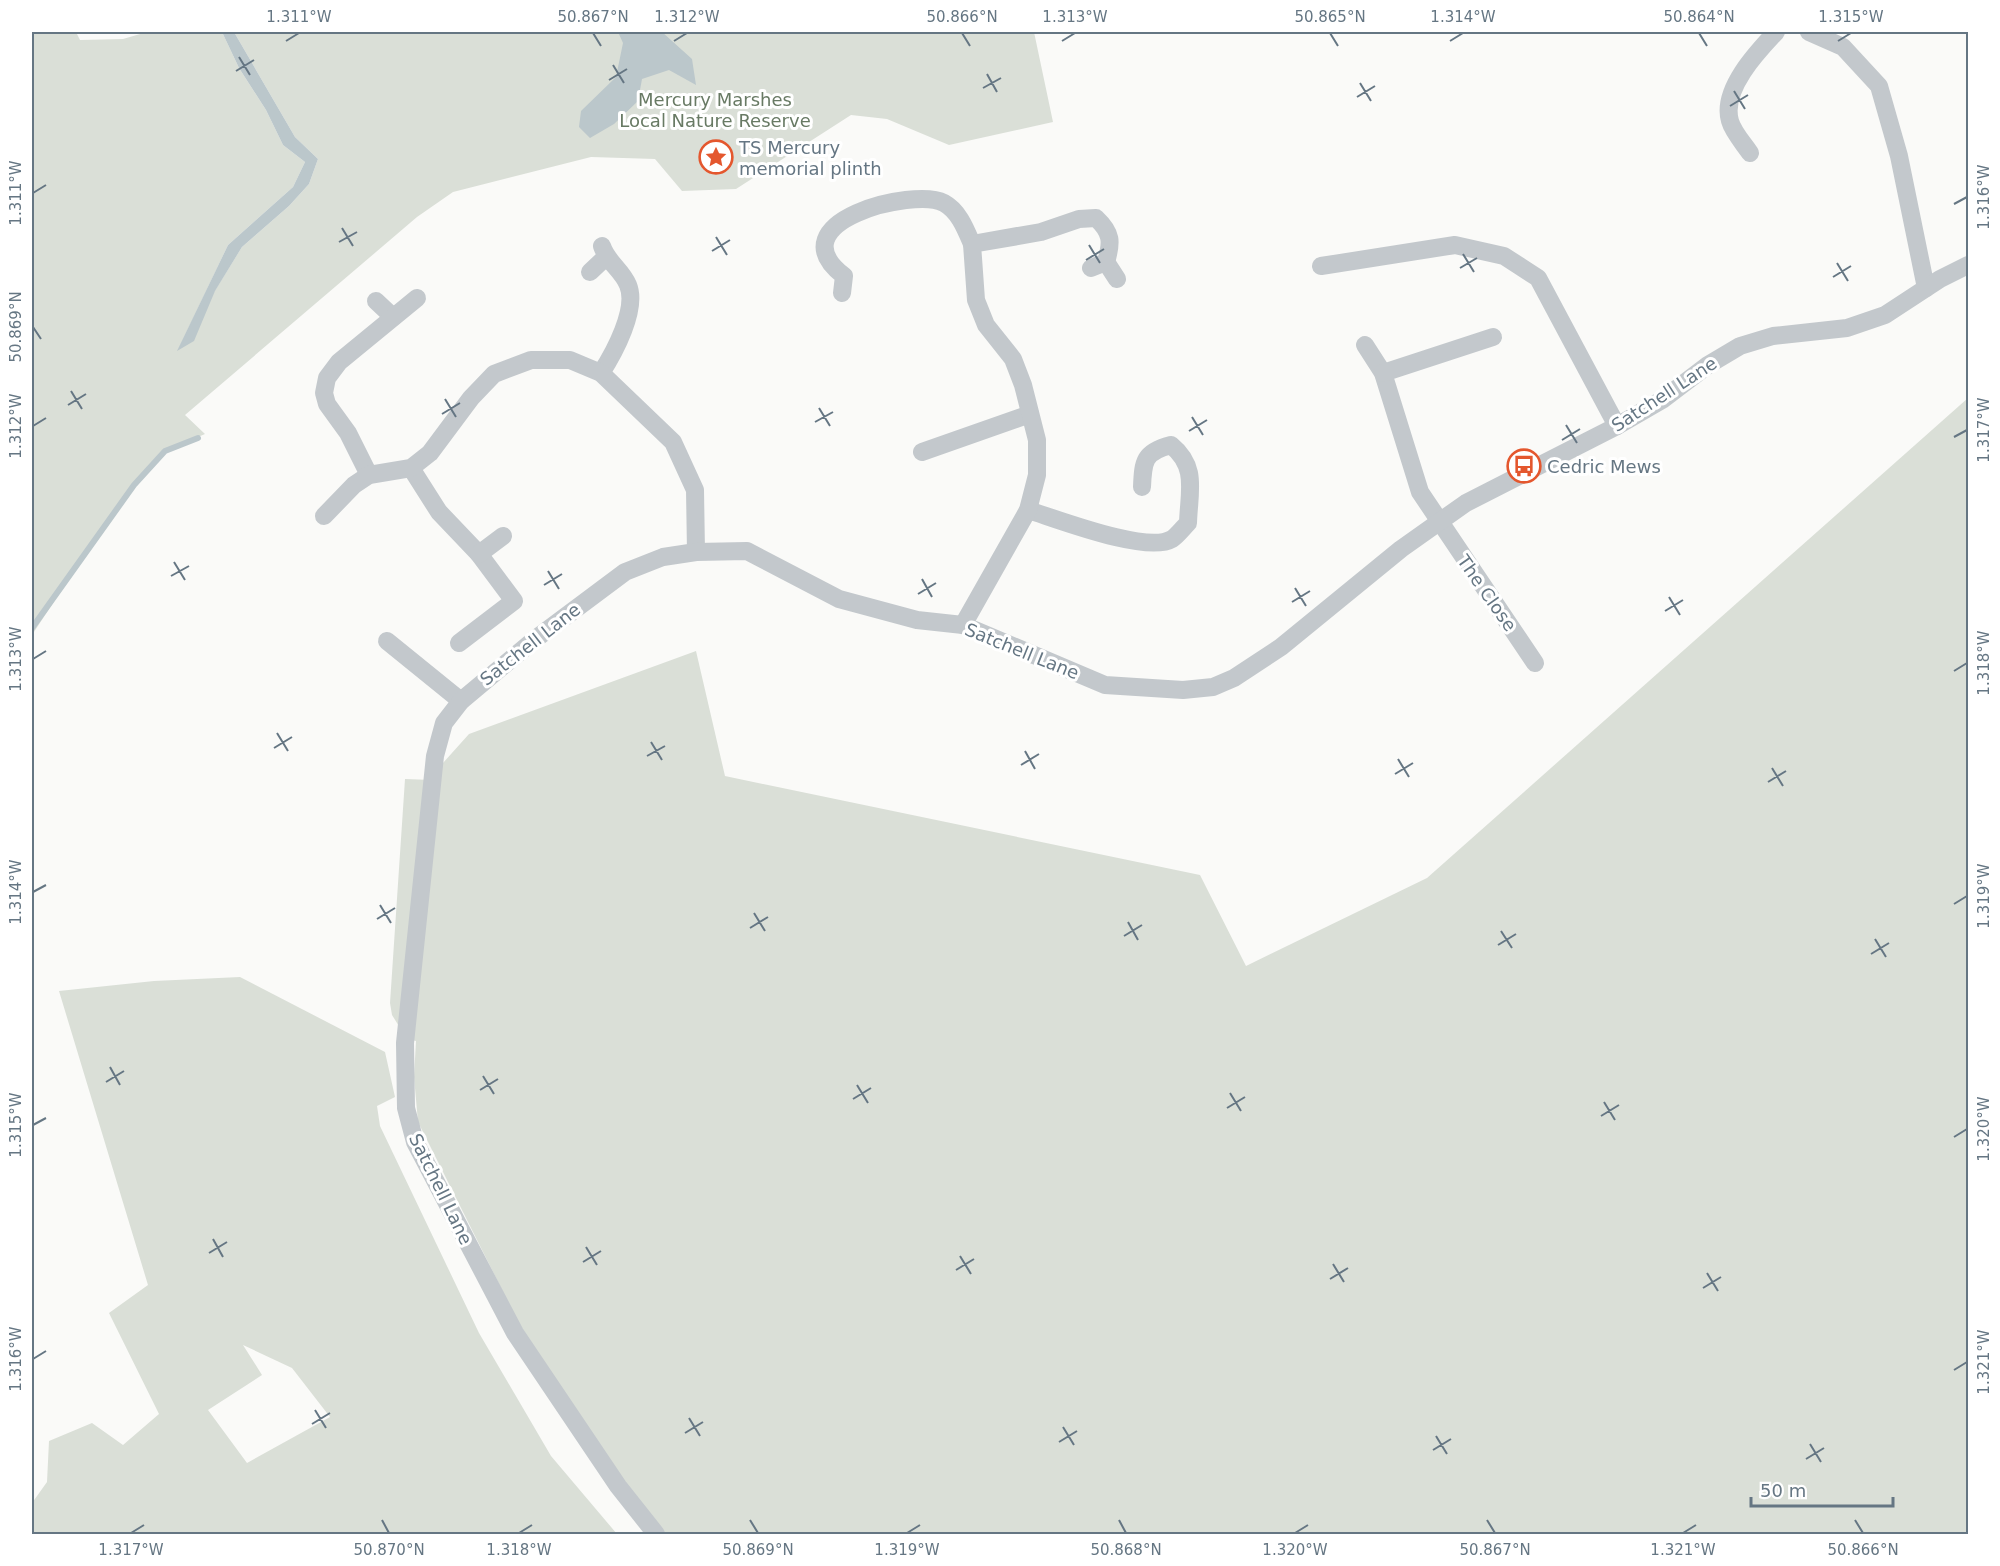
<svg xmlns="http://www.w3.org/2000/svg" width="2000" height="1566" font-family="'DejaVu Sans',sans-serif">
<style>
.green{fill:#dadfd7;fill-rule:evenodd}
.water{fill:#bbc7cb}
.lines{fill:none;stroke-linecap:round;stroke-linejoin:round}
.stream{stroke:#bbc7cb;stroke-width:6}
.minor{stroke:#c3c8cc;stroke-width:18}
.ticks{fill:none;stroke:#657683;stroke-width:2}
.labels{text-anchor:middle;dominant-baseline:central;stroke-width:6;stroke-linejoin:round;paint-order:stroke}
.park-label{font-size:18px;fill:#687a64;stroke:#fff}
.poi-label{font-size:18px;fill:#657683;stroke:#fff;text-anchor:start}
.street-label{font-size:18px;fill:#657683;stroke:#fff}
.neatline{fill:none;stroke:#657683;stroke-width:2}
.ticks-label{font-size:15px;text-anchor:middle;fill:#657683}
</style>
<rect width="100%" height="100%" fill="#fafaf8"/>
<!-- green -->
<g class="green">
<path d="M 32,32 L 76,32 L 80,40 L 123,39 L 147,32 L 222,32 L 239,68 L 266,110 L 283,145 L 305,162 L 293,187 L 228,245 L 178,350 L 242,247 L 289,206 L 309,184 L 318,159 L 295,137 L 234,32 L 1034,32 L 1053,122 L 949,145 L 887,119 L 851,115 L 736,189 L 682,191 L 655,159 L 591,157 L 453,192 L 417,217 L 185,415 L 205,434 L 165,451 L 108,519 L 32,635 Z"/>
<path d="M 1968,398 L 1968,1534 L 664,1534 L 625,1486 L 519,1324 L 418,1122 L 414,1077 L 416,1041 L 407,1039 L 392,1015 L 390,1003 L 405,779 L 432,780 L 434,773 L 469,734 L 696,651 L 725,776 L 1200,875 L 1246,966 L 1427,878 Z"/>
<path d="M 240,977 L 385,1052 L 395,1097 L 377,1106 L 380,1126 L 479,1333 L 551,1456 L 617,1534 L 32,1534 L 32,1503 L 47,1482 L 49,1441 L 92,1423 L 123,1445 L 159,1414 L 109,1313 L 148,1285 L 59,991 L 154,981 ZM 243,1345 L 292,1368 L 330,1417 L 247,1463 L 208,1410 L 262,1375 Z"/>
</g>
<!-- water -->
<g class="water">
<path d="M 222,32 L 234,32 L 295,137 L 318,159 L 309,184 L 289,206 L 242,247 L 215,291 L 194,341 L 177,351 L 228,245 L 293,187 L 305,162 L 283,145 L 266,110 L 239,68 Z"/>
<path d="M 618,32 L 662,32 L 692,59 L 696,85 L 669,70 L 642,79 L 638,101 L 614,124 L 590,138 L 579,127 L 581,111 L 616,77 L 623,43 Z"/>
</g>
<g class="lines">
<!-- stream -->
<path class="stream" d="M 32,628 L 134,485 L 165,451 L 198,438"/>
<!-- minor -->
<g class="minor">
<path d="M 1809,32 L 1843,47 L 1879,86 L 1899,156 L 1926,288"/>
<path d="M 1750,153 C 1744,144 1733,132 1730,121 C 1721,90 1757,52 1776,32"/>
<path d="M 1106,262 L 1117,279"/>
<path d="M 1321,266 L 1455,245 L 1504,256 L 1538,278 L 1617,426"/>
<path d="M 590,272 L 606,257"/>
<path d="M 842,293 L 844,276 C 774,222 914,187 944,203 C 959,211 966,230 972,244"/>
<path d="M 376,301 L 393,317"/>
<path d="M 1365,345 L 1383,373 L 1420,492 L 1535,663"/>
<path d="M 601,373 C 614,353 638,309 628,285 C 622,270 607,262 602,246"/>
<path d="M 1383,373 L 1493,337"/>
<path d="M 922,452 L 1030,414"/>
<path d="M 411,468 L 439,512 L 479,554 L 514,601 L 459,643"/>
<path d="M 369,475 L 348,433 L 327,404 L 324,393 L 327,378 L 339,362 L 417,298"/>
<path d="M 1028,510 C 1057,519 1147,554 1172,539 C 1177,536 1183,528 1188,523 C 1189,491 1198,467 1171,445 C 1144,452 1143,461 1142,487"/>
<path d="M 324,516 L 354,485 L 369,475 L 411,468 L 430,453 L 471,398 L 494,374 L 531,360 L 570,360 L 601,373 L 673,442 L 695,490 L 696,552"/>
<path d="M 479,554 L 503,536"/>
<path d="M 963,625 L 1028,510 L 1037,475 L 1037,440 L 1023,385 L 1013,359 L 986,325 L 976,300 L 972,244 L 1041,232 L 1079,219 L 1096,218 C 1112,233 1112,242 1106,262 L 1091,268"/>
<path d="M 387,641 L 461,701"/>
<path d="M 656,1534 L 618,1486 L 515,1333 L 415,1142 L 406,1108 L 405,1043 L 435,756 L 444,723 L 461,701 L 534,640 L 625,572 L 663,557 L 696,552 L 747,551 L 839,599 L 917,620 L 963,625 L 1105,685 L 1183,690 L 1213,687 L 1234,678 L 1281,647 L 1401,549 L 1466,503 L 1617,426 L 1662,400 L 1708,365 L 1740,346 L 1773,336 L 1847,328 L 1885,315 L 1940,279 L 1968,265"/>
</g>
</g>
<!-- ticks -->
<path class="ticks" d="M 593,33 L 601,46M 962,33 L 970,46M 1330,33 L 1338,46M 1699,33 L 1707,46M 286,41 L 299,33M 674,41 L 687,33M 1062,41 L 1075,33M 1450,41 L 1463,33M 1838,41 L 1851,33M 239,57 L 250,75M 613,65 L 624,83M 236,71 L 254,60M 987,74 L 997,92M 609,80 L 627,69M 1360,83 L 1371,101M 983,88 L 1001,78M 1734,91 L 1745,109M 1357,97 L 1375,86M 1730,106 L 1748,95M 33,193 L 46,185M 1954,204 L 1967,197M 342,228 L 353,246M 716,237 L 727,255M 339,242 L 357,232M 1089,245 L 1100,263M 712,251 L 730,240M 1463,254 L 1474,272M 1086,260 L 1104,249M 1837,263 L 1848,281M 1460,268 L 1477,258M 1833,277 L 1851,266M 33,327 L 41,339M 71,391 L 82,409M 445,399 L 456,417M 68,405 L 86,394M 819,408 L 830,426M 442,414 L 460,403M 1192,417 L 1203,435M 815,422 L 833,412M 1566,425 L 1577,443M 33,426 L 46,418M 1189,431 L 1207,420M 1954,437 L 1967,430M 1562,440 L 1580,429M 174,562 L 185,580M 548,571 L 559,589M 171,576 L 189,566M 922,579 L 932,597M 544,585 L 562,574M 1295,588 L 1306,606M 918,594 L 936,583M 1669,597 L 1680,615M 1292,602 L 1310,591M 1665,611 L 1683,600M 33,659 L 46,651M 1954,671 L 1967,663M 277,733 L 288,751M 651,742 L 662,760M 274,748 L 292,737M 1025,751 L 1035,769M 647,756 L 665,746M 1398,759 L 1409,777M 1021,765 L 1039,754M 1772,768 L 1783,786M 1395,774 L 1413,763M 1768,782 L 1786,771M 33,892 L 46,885M 1954,904 L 1967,896M 380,905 L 391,923M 754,913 L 765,931M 377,919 L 395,908M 1128,922 L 1138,940M 750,928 L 768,917M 1501,931 L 1512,948M 1124,936 L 1142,925M 1875,939 L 1886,957M 1498,945 L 1516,934M 1871,954 L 1889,943M 110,1067 L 120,1085M 483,1076 L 494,1094M 106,1082 L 124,1071M 857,1085 L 868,1103M 480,1090 L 498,1079M 1230,1093 L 1241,1111M 853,1099 L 871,1088M 1604,1102 L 1615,1120M 1227,1108 L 1245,1097M 1601,1116 L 1619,1105M 33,1125 L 46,1118M 1954,1137 L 1967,1129M 213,1239 L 223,1257M 586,1247 L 597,1265M 209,1253 L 227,1242M 960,1256 L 971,1274M 583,1262 L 601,1251M 1333,1264 L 1344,1282M 956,1270 L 974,1259M 1707,1273 L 1718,1291M 1330,1279 L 1348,1268M 1703,1288 L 1721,1277M 33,1359 L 46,1351M 1954,1370 L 1967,1362M 315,1410 L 326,1428M 689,1418 L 700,1436M 312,1424 L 330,1413M 1063,1427 L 1074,1445M 685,1433 L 703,1422M 1436,1436 L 1447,1454M 1059,1442 L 1077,1431M 1810,1444 L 1821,1462M 1433,1450 L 1451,1439M 1806,1459 L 1824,1448M 382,1520 L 389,1533M 750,1520 L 758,1533M 1119,1520 L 1126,1533M 1487,1520 L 1495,1533M 1855,1520 L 1863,1533M 131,1533 L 144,1525M 519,1533 L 532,1525M 907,1533 L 920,1525M 1295,1533 L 1308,1525M 1683,1533 L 1696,1525"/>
<!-- icons -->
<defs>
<g id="sight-ring" transform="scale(1.725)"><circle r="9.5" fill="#fff" stroke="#e4572e" stroke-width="1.5"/><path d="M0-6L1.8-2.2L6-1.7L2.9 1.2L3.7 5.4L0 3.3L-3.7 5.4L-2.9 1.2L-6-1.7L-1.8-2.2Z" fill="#e4572e"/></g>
<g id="bus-ring" transform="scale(1.725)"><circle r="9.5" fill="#fff" stroke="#e4572e" stroke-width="1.5"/><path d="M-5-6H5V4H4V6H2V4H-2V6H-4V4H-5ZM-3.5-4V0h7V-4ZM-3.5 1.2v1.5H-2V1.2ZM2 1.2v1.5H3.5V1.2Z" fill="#e4572e"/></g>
</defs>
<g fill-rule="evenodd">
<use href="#sight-ring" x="716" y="157"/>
<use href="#bus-ring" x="1524" y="466"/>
</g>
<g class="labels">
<!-- park labels -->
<g class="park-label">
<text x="715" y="99">Mercury Marshes<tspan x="715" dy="21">Local Nature Reserve</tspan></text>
</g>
<!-- poi labels -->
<g class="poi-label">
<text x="739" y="147">TS Mercury<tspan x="739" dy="21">memorial plinth</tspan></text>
<text x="1547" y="466">Cedric Mews</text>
</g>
<!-- street labels -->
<g class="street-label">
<text transform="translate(1664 394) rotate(-33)">Satchell Lane</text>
<text transform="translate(1487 593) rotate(55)">The Close</text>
<text transform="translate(530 644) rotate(-38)">Satchell Lane</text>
<text transform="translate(1022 651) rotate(22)">Satchell Lane</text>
<text transform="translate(441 1189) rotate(64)">Satchell Lane</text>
</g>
</g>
<!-- border -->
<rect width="2000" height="1566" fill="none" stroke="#ffffff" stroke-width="66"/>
<!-- scale -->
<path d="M1751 1497v9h142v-9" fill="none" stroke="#657683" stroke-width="3"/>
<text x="1760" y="1497" font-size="18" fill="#657683" stroke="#ffffff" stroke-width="4.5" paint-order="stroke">50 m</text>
<rect x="33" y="33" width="1934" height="1500" class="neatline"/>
<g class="ticks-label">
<text x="299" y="22">1.311°W</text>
<text x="593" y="22">50.867°N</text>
<text x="687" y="22">1.312°W</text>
<text x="962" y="22">50.866°N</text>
<text x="1075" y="22">1.313°W</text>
<text x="1330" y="22">50.865°N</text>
<text x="1463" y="22">1.314°W</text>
<text x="1699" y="22">50.864°N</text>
<text x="1851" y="22">1.315°W</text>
<text transform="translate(16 193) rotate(-90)" y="5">1.311°W</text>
<text transform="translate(1984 197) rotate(-90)" y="5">1.316°W</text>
<text transform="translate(16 327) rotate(-90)" y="5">50.869°N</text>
<text transform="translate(16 426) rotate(-90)" y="5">1.312°W</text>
<text transform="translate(1984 430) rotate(-90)" y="5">1.317°W</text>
<text transform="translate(16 659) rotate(-90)" y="5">1.313°W</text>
<text transform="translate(1984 663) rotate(-90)" y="5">1.318°W</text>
<text transform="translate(16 892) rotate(-90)" y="5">1.314°W</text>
<text transform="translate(1984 896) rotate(-90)" y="5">1.319°W</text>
<text transform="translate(16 1125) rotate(-90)" y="5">1.315°W</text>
<text transform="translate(1984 1129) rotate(-90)" y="5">1.320°W</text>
<text transform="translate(16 1359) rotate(-90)" y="5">1.316°W</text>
<text transform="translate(1984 1362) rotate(-90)" y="5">1.321°W</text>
<text x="131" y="1555">1.317°W</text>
<text x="389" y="1555">50.870°N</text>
<text x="519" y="1555">1.318°W</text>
<text x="758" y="1555">50.869°N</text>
<text x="907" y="1555">1.319°W</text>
<text x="1126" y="1555">50.868°N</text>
<text x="1295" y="1555">1.320°W</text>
<text x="1495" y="1555">50.867°N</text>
<text x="1683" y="1555">1.321°W</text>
<text x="1863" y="1555">50.866°N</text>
</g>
</svg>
